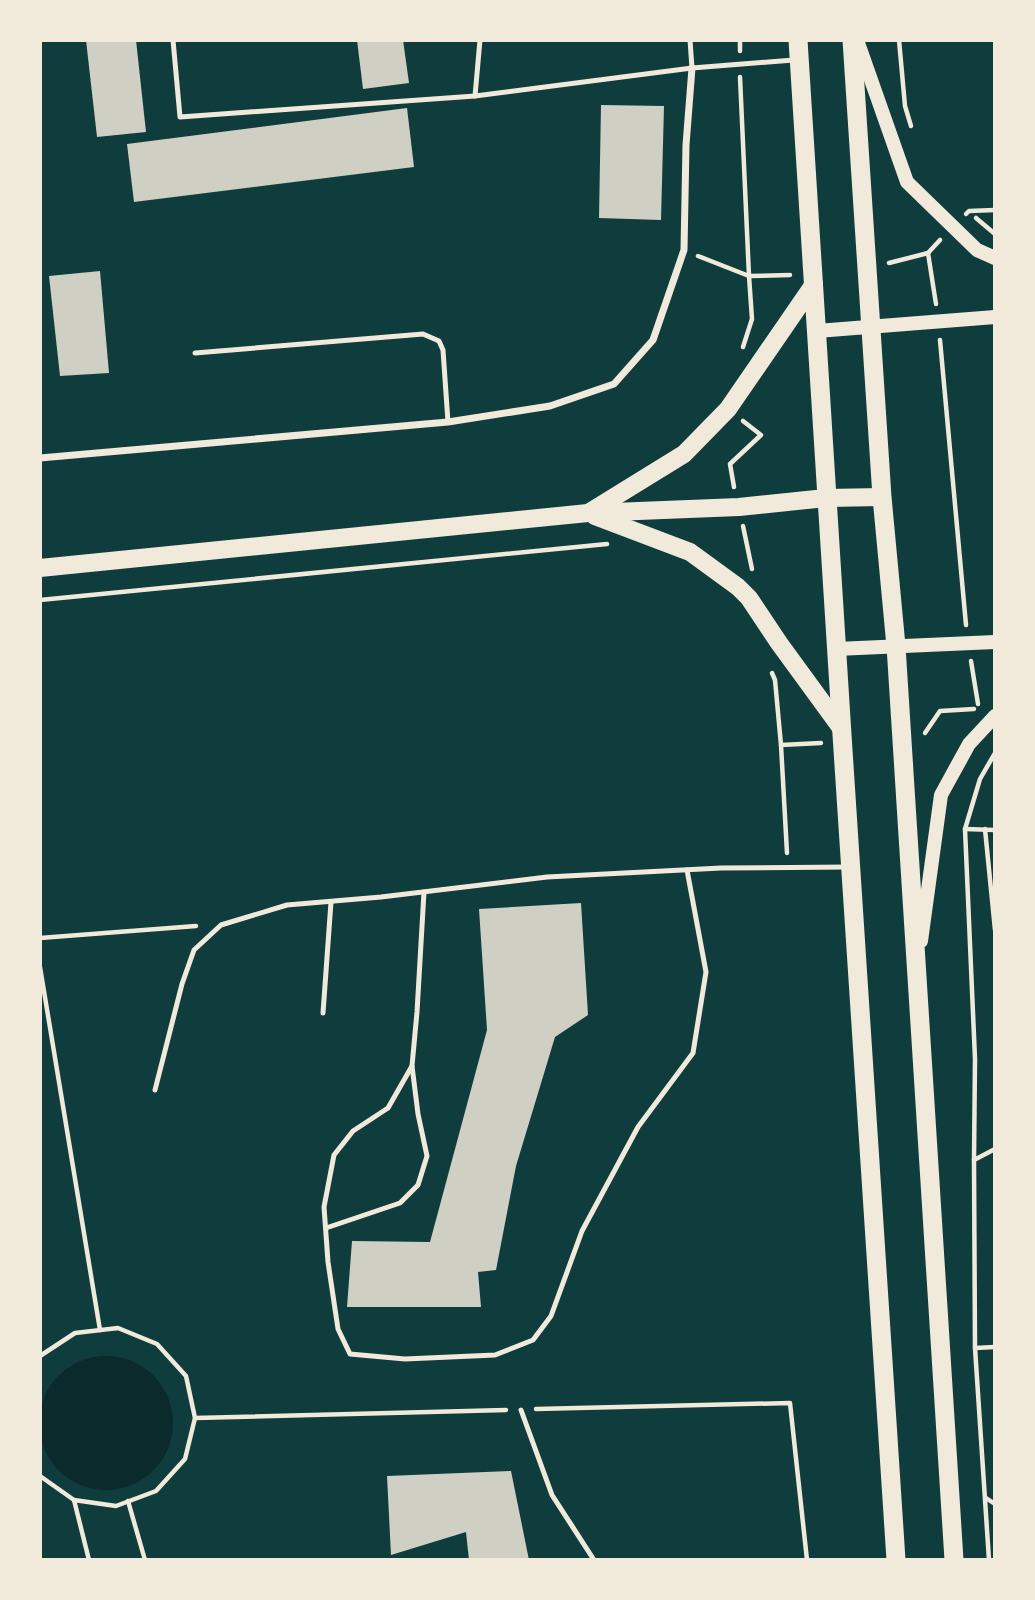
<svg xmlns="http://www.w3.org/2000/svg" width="1035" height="1600" font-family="Lato,sans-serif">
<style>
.water{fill:#0a2a2b}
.building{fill:#cfcfc3}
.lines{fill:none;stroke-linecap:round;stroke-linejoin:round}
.path{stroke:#f1e9da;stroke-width:4.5}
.service{stroke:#f1e9da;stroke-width:5}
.minor{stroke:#f1e9da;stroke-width:7}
.secondary{stroke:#f1e9da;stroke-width:14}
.primary{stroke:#f1e9da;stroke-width:18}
.trunk{stroke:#f1e9da;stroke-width:19}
</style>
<rect width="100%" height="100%" fill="#0f3d3e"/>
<!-- water -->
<circle class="water" cx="106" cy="1423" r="67"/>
<!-- building -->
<g class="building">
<path d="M 86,40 L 136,40 L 146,132 L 97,137 Z"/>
<path d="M 357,40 L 403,40 L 409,83 L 363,89 Z"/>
<path d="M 601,105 L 664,106 L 661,220 L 599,218 Z"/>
<path d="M 407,108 L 414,167 L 134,202 L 127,144 Z"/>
<path d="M 100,271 L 109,373 L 60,376 L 49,276 Z"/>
<path d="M 581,903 L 588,1015 L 555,1037 L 516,1166 L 496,1270 L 478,1272 L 481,1307 L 347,1307 L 352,1241 L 430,1242 L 487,1030 L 479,909 Z"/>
<path d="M 511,1471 L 529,1560 L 469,1560 L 466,1532 L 391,1555 L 387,1476 Z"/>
</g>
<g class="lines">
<!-- path -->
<g class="path">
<path d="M 740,40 L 740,51"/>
<path d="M 899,40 L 905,106 L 911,126"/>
<path d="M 740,77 L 749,276 L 752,319 L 743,347"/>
<path d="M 966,214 L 969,211 L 995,210"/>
<path d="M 976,218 L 995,234"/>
<path d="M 928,253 L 936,304"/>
<path d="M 698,256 L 749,276 L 790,275"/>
<path d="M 889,263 L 928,253 L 940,240"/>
<path d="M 940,340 L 966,625"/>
<path d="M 734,487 L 730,464 L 761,435 L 743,421"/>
<path d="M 743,526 L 752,569"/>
<path d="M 40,600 L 607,544"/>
<path d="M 971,661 L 978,704"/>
<path d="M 772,673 L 775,680 L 781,745"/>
<path d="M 925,733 L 940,711 L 974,709"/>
<path d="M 965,829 L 995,830"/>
<path d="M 985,829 L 995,930"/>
<path d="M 787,853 L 781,745 L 821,743"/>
<path d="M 40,938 L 196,926"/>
<path d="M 40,967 L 100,1330"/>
<path d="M 974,1160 L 995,1149"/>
<path d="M 975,1348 L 995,1347"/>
<path d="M 40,1356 L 75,1333 L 118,1328 L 157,1344 L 186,1376 L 195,1418 L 185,1459 L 156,1491 L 116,1506 L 74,1500 L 40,1476"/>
<path d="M 536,1409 L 790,1403 L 807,1560"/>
<path d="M 195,1418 L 506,1410"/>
<path d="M 986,1498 L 995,1504"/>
<path d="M 74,1500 L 89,1560"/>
<path d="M 128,1501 L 145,1560"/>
<path d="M 989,1560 L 975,1348 L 974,1160 L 975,1059 L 965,829 L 980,779 L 995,753"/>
</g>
<!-- service -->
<g class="service">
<path d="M 173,40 L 180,117 L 475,96 L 692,68 L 794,60"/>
<path d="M 690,40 L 692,68"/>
<path d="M 475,96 L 480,40"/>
<path d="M 195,353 L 423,334 L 439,341 L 443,350 L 448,422"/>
<path d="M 424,892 L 417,1012 L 412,1066 L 388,1108 L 353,1131 L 334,1155 L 324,1207 L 328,1262 L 338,1329 L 350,1354 L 405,1359 L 495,1355 L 533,1340 L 551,1316 L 582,1231 L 638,1127 L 693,1053 L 706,972 L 687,870"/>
<path d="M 323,1013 L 331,902"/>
<path d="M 155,1090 L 182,984 L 194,950 L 221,925 L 287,905 L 381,897 L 547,877 L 721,868 L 848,867"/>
<path d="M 326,1228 L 400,1203 L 418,1185 L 427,1156 L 418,1114 L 412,1066"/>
<path d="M 521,1410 L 552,1495 L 594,1560"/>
</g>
<!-- minor -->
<path class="minor" d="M 40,458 L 448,422 L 550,406 L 614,384 L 653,340 L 684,250 L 686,145 L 692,68"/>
<!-- secondary -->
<g class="secondary">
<path d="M 857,40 L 907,182 L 977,250 L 995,258"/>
<path d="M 817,331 L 995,317"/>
<path d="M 836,649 L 995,642"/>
<path d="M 921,941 L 941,795 L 969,744 L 995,716"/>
</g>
<!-- primary -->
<g class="primary">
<path d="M 590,512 L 684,454 L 728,409 L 814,284"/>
<path d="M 595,516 L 690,552 L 738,587 L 749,598 L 779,643 L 841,728"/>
<path d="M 40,568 L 588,513 L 739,507 L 826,498 L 882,497"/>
</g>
<!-- trunk -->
<g class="trunk">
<path d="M 798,40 C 829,547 863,1053 896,1560"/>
<path d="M 852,40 L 882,497 L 896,646 L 954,1560"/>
</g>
</g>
<!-- border -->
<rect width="1035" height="1600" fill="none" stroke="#f1e9da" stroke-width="84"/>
</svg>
